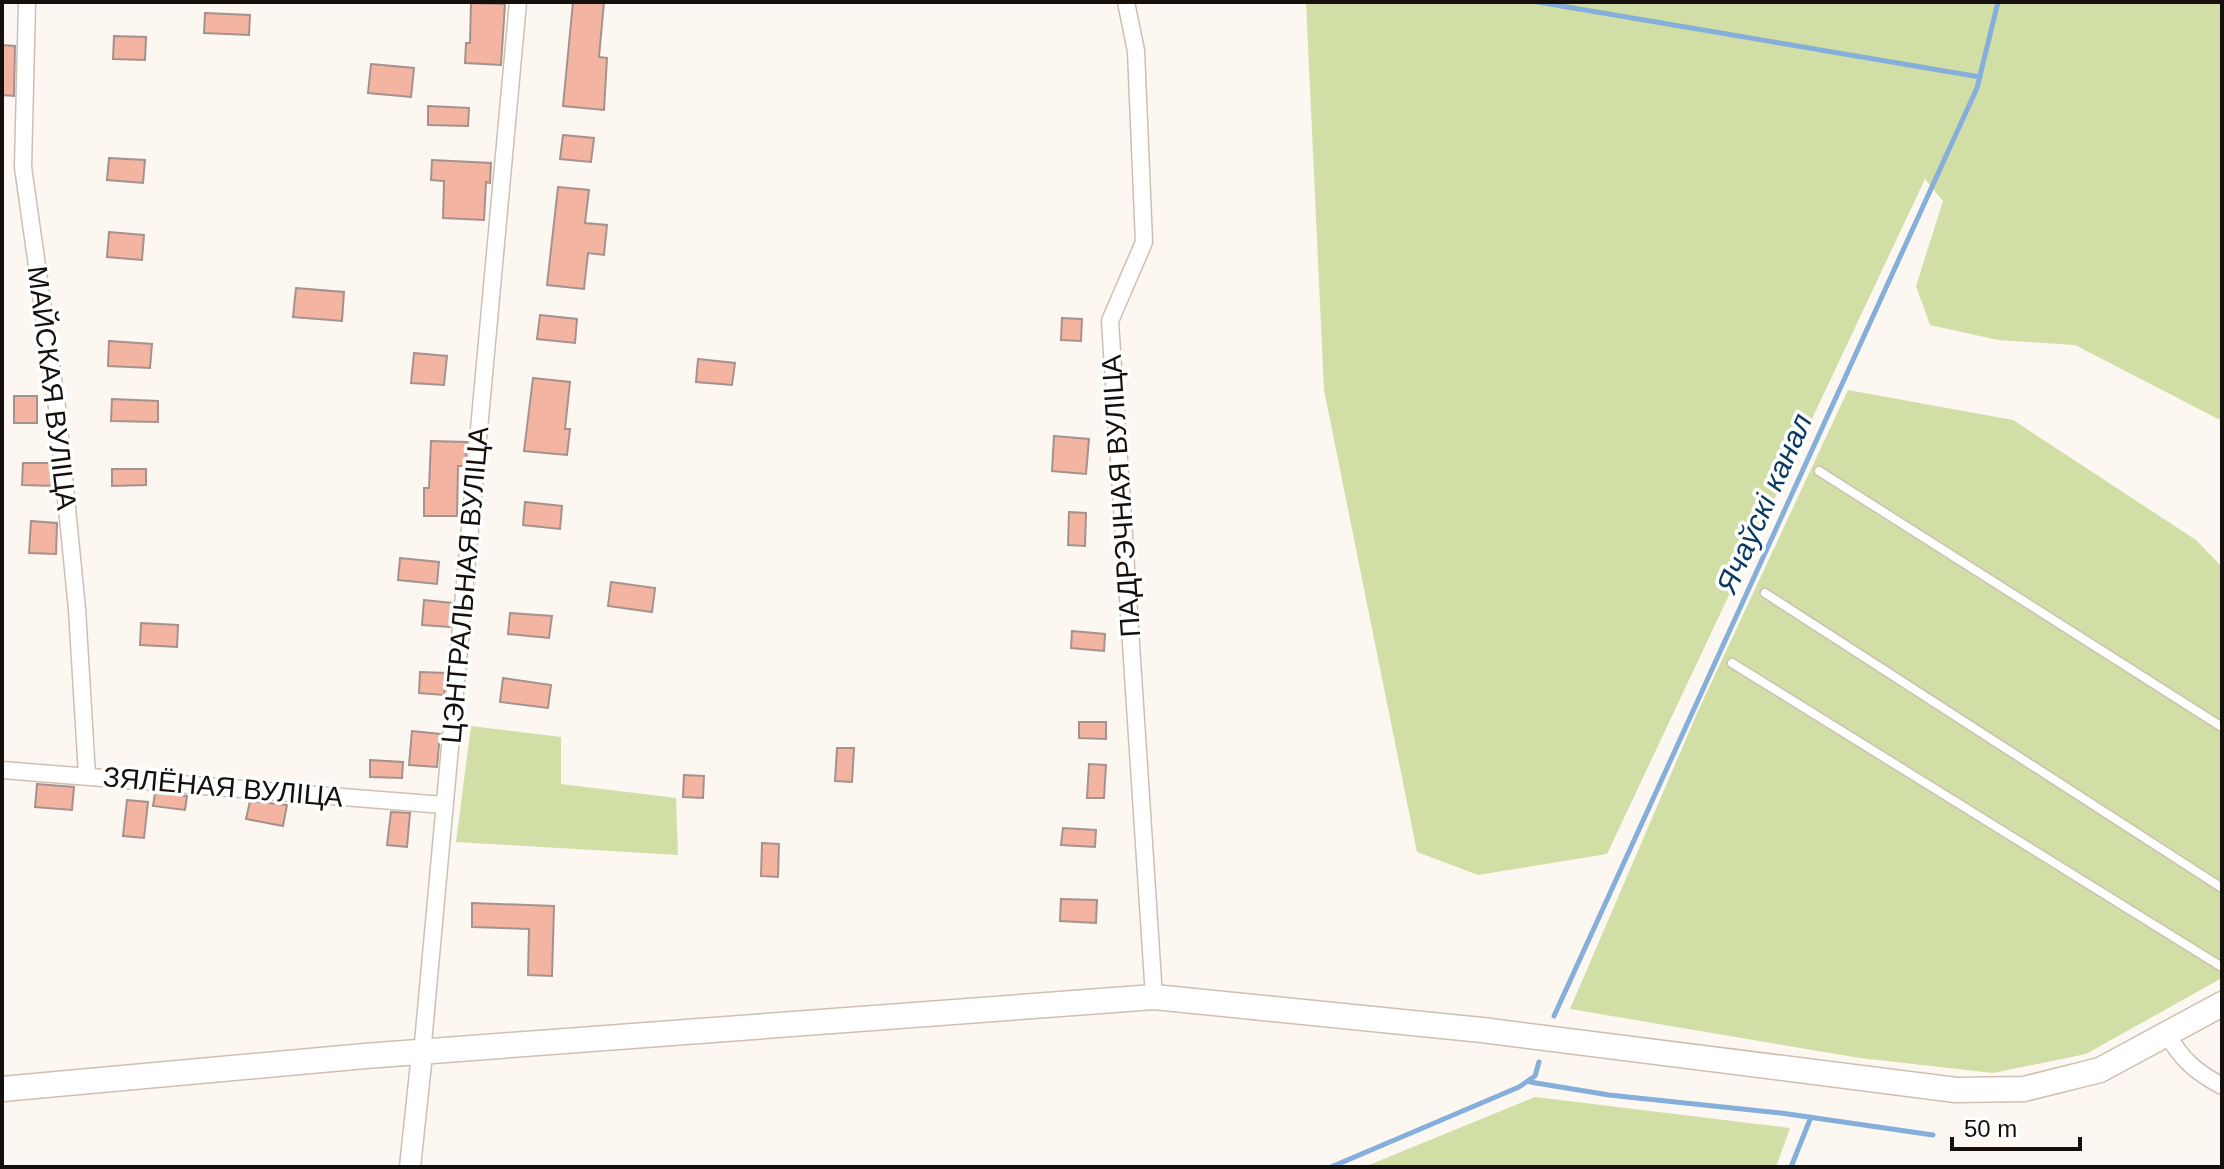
<svg xmlns="http://www.w3.org/2000/svg" width="2224" height="1169" font-family="Arial,sans-serif">
<style>
.green{fill:#d1dea6}
.lines{fill:none;stroke-linecap:round;stroke-linejoin:round}
.stream{stroke:#85afda;stroke-width:5}
.building{fill:#f3b4a2;stroke:#a5928c;stroke-width:2}
.service-casing{stroke:#cebfb2;stroke-width:11}
.minor-casing{stroke:#cebfb2;stroke-width:19}
.tertiary-casing{stroke:#cebfb2;stroke-width:23}
.secondary-casing{stroke:#cebfb2;stroke-width:27}
.service{stroke:#fff;stroke-width:8}
.minor{stroke:#fff;stroke-width:16}
.tertiary{stroke:#fff;stroke-width:20}
.secondary{stroke:#fff;stroke-width:24}
.labels{text-anchor:middle;dominant-baseline:central;stroke-width:7;stroke-linejoin:round;paint-order:stroke}
.street-label{font-size:28px;fill:#15100c;stroke:#fff}
.water-label{font-size:30px;font-style:italic;fill:#0b3a63;stroke:#fff}
</style>
<rect width="100%" height="100%" fill="#fdf7f2"/>
<!-- green -->
<g class="green">
<path d="M 1306,2 L 2222,2 L 2222,421 L 2075,345 L 1998,340 L 1930,325 L 1916,286 L 1943,201 L 1925,179 L 1607,854 L 1478,875 L 1417,852 L 1324,390 Z"/>
<path d="M 1848,390 L 2013,420 L 2196,540 L 2222,567 L 2222,978 L 2086,1054 L 1993,1073 L 1860,1058 L 1570,1009 L 1698,711 Z"/>
<path d="M 471,726 L 561,737 L 561,784 L 676,798 L 678,855 L 456,842 Z"/>
<path d="M 1535,1097 L 1790,1128 L 1776,1167 L 1364,1167 Z"/>
</g>
<g class="lines">
<!-- stream -->
<g class="stream">
<path d="M 1538,2 L 1980,77"/>
<path d="M 1554,1016 L 1977,88 L 1998,2"/>
<path d="M 1530,1082 L 1609,1095 L 1781,1113 L 1933,1135"/>
<path d="M 1331,1167 L 1519,1087 L 1535,1076 L 1539,1062"/>
<path d="M 1791,1167 L 1811,1117"/>
</g>
</g>
<!-- building -->
<g class="building">
<path d="M 573,2 L 604,2 L 599,57 L 607,58 L 604,110 L 563,106 Z"/>
<path d="M 471,3 L 505,4 L 501,65 L 465,63 L 466,43 L 470,43 Z"/>
<path d="M 205,13 L 250,15 L 249,35 L 204,33 Z"/>
<path d="M 114,36 L 146,37 L 145,60 L 113,59 Z"/>
<path d="M 2,45 L 15,46 L 14,96 L 2,95 Z"/>
<path d="M 371,64 L 414,68 L 411,97 L 368,93 Z"/>
<path d="M 428,106 L 469,108 L 468,126 L 428,125 Z"/>
<path d="M 563,135 L 594,138 L 591,162 L 560,159 Z"/>
<path d="M 109,158 L 145,160 L 143,183 L 107,180 Z"/>
<path d="M 432,160 L 491,163 L 490,183 L 486,182 L 484,220 L 443,218 L 444,181 L 431,180 Z"/>
<path d="M 558,187 L 589,190 L 585,223 L 607,225 L 604,255 L 588,253 L 584,289 L 547,285 Z"/>
<path d="M 109,232 L 144,235 L 142,260 L 107,257 Z"/>
<path d="M 296,288 L 344,292 L 342,321 L 293,317 Z"/>
<path d="M 540,315 L 577,319 L 575,343 L 537,339 Z"/>
<path d="M 1062,318 L 1082,319 L 1081,341 L 1061,340 Z"/>
<path d="M 109,341 L 152,344 L 150,368 L 108,366 Z"/>
<path d="M 414,353 L 447,356 L 444,385 L 411,383 Z"/>
<path d="M 698,359 L 735,363 L 732,385 L 696,382 Z"/>
<path d="M 533,378 L 570,382 L 565,429 L 570,429 L 567,455 L 524,451 Z"/>
<rect x="14" y="396" width="23" height="27"/>
<path d="M 112,399 L 158,401 L 158,422 L 111,421 Z"/>
<path d="M 1054,436 L 1089,439 L 1086,474 L 1052,471 Z"/>
<path d="M 431,441 L 467,442 L 465,466 L 458,466 L 457,516 L 424,516 L 424,488 L 429,488 Z"/>
<path d="M 23,463 L 52,463 L 54,486 L 22,485 Z"/>
<path d="M 112,469 L 146,469 L 146,485 L 112,486 Z"/>
<path d="M 525,502 L 562,506 L 560,529 L 523,525 Z"/>
<path d="M 1069,512 L 1086,513 L 1085,546 L 1068,545 Z"/>
<path d="M 31,521 L 57,523 L 56,554 L 29,553 Z"/>
<path d="M 400,558 L 439,562 L 437,584 L 398,580 Z"/>
<path d="M 611,582 L 655,588 L 652,612 L 608,606 Z"/>
<path d="M 424,600 L 452,603 L 450,627 L 422,625 Z"/>
<path d="M 510,613 L 552,616 L 549,638 L 508,634 Z"/>
<path d="M 141,623 L 178,625 L 177,647 L 140,645 Z"/>
<path d="M 1072,631 L 1105,634 L 1104,651 L 1071,648 Z"/>
<path d="M 420,672 L 446,673 L 444,695 L 419,693 Z"/>
<path d="M 503,678 L 551,685 L 548,708 L 500,702 Z"/>
<path d="M 1079,722 L 1106,722 L 1106,739 L 1079,738 Z"/>
<path d="M 412,731 L 440,734 L 437,767 L 409,765 Z"/>
<path d="M 837,748 L 854,748 L 852,782 L 835,781 Z"/>
<path d="M 370,760 L 403,762 L 402,778 L 370,777 Z"/>
<path d="M 1089,764 L 1106,765 L 1104,798 L 1087,798 Z"/>
<path d="M 684,775 L 704,776 L 703,798 L 683,797 Z"/>
<path d="M 37,784 L 74,787 L 72,810 L 35,807 Z"/>
<path d="M 155,793 L 187,796 L 185,810 L 153,806 Z"/>
<path d="M 127,800 L 148,802 L 144,838 L 123,836 Z"/>
<path d="M 250,801 L 287,805 L 283,826 L 246,819 Z"/>
<path d="M 391,812 L 410,813 L 407,847 L 387,845 Z"/>
<path d="M 1063,828 L 1096,830 L 1095,847 L 1061,845 Z"/>
<path d="M 762,843 L 779,844 L 778,877 L 761,876 Z"/>
<path d="M 1061,899 L 1097,900 L 1096,923 L 1060,921 Z"/>
<path d="M 472,903 L 554,906 L 552,976 L 528,975 L 529,929 L 472,927 Z"/>
</g>
<g class="lines">
<!-- service casing -->
<g class="service-casing">
<g id="service">
<path d="M 1819,471 L 2222,727"/>
<path d="M 1765,593 L 2222,888"/>
<path d="M 1732,663 L 2222,967"/>
</g>
</g>
<!-- minor casing -->
<g class="minor-casing">
<g id="minor">
<path d="M 27,2 L 23,167 L 57,407 L 77,609 L 87,775"/>
<path d="M 1126,2 L 1136,51 L 1144,242 L 1110,321 L 1154,997"/>
<path d="M 2,770 L 444,805"/>
<path d="M 2167,1034 C 2182,1060 2196,1072 2222,1086"/>
<path d="M 422,1054 L 518,2"/>
</g>
</g>
<!-- tertiary casing -->
<g class="tertiary-casing">
<path id="tertiary" d="M 410,1167 L 422,1054"/>
</g>
<!-- secondary casing -->
<g class="secondary-casing">
<path id="secondary" d="M 2,1089 L 365,1056 L 1154,997 L 1482,1030 L 1956,1090 L 2024,1089 L 2100,1070 L 2222,1004"/>
</g>
<!-- service -->
<use href="#service" class="service"/>
<!-- minor -->
<use href="#minor" class="minor"/>
<!-- tertiary -->
<use href="#tertiary" class="tertiary"/>
<!-- secondary -->
<use href="#secondary" class="secondary"/>
</g>
<g class="labels">
<!-- street labels -->
<g class="street-label">
<text transform="translate(52 388) rotate(83)">МАЙСКАЯ ВУЛІЦА</text>
<text transform="translate(1121 496) rotate(-94)">ПАДРЭЧНАЯ ВУЛІЦА</text>
<text transform="translate(465 585) rotate(-85)">ЦЭНТРАЛЬНАЯ ВУЛІЦА</text>
<text transform="translate(223 787) rotate(5)">ЗЯЛЁНАЯ ВУЛІЦА</text>
</g>
<!-- water labels -->
<g class="water-label">
<text transform="translate(1764 503) rotate(-66)">Ячаўскі канал</text>
</g>
</g>
<!-- border -->
<rect width="2224" height="1169" fill="none" stroke="#15100c" stroke-width="8"/>
<!-- scale -->
<path d="M1952 1137v12h128v-12" fill="none" stroke="#15100c" stroke-width="4"/>
<text x="1964" y="1137" font-size="24" fill="#15100c" stroke="#ffffff" stroke-width="6" paint-order="stroke">50 m</text>
</svg>
